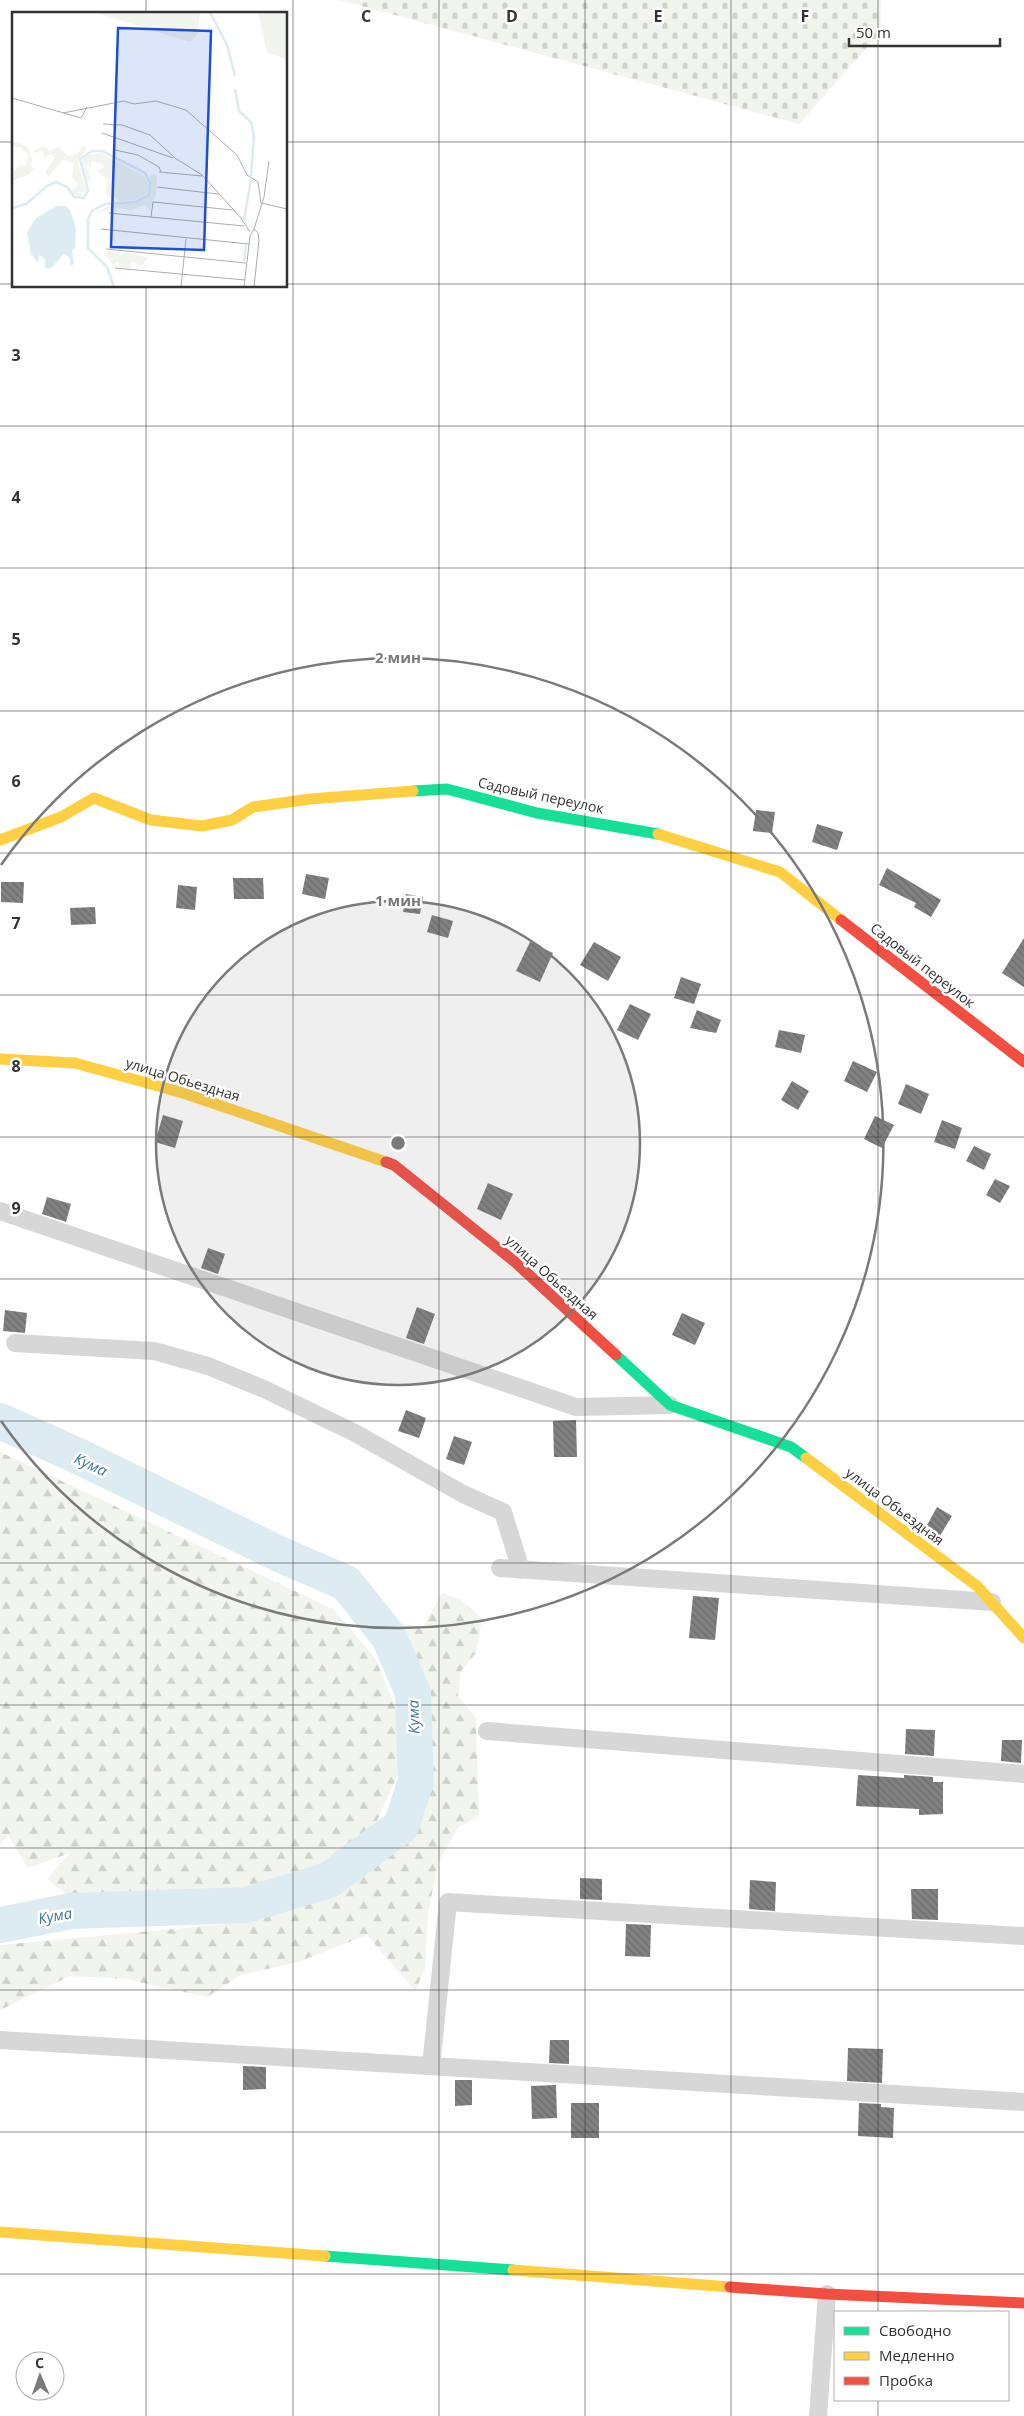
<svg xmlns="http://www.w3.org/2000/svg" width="1024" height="2416" font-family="'Open Sans',sans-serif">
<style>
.forest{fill:url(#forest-firs)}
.cemetery{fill:url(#cemetery-stones)}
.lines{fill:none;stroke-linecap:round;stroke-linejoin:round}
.river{stroke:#ddebf3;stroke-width:36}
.building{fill:url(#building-back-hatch)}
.street{stroke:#d7d7d7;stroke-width:18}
.fast{stroke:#16e098;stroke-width:11}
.slow{stroke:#ffcf43;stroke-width:11}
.jam{stroke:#f24e42;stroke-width:11}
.grid{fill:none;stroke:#333;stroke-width:1;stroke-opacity:0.55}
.ring{fill:none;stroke:#7a7a7a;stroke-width:2.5}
.labels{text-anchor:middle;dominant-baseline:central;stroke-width:5;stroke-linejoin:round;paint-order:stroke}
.street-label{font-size:14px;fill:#333;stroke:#fff}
.water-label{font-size:15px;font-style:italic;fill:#3f7597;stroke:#fff}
.inset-river{fill:none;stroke:#ddebf3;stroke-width:2.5}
.inset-road{fill:none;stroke:#adadad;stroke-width:1}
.view{fill:#1d4ed8;fill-opacity:0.15;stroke:#1d4ed8;stroke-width:2.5}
.inset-edge{fill:none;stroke:#333;stroke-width:2.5}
.grid-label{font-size:16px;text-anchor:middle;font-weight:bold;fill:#333;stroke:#fff;stroke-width:5;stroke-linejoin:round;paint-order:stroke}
.centre{fill:#7a7a7a;stroke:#fff;stroke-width:2.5}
.ring-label{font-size:15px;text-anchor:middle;font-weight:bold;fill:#7a7a7a;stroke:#fff;stroke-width:5;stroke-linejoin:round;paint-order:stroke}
</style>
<defs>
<pattern id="forest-firs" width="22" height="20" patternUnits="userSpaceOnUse" patternTransform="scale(1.25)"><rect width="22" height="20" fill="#f1f5ed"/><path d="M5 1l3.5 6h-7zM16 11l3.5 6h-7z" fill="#cfd2cc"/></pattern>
<pattern id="cemetery-stones" width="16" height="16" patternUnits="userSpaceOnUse" patternTransform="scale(1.25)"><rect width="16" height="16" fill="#f1f5ed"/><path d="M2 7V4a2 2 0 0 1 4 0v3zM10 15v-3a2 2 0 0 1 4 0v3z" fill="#cfd2cc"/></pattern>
<pattern id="building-back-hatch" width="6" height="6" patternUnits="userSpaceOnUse" patternTransform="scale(1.25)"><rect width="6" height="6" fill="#818181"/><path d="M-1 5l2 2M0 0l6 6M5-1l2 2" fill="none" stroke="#6a6a6a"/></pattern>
</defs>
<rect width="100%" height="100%" fill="#fff"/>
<!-- forest -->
<g class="forest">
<path d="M 0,1452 L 333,1609 L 375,1658 L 401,1720 L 398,1774 L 377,1821 L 328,1864 L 246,1887 L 76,1902 L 47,1879 L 70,1853 L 28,1868 L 8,1835 L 0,1845 Z"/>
<path d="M 442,1593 L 461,1600 L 482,1618 L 476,1653 L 461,1671 L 458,1696 L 476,1718 L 479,1816 L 458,1828 L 438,1863 L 428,1913 L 425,1969 L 415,1991 L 367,1935 L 298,1962 L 241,1975 L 207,1997 L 125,1979 L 70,1976 L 0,2010 L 0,1945 L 238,1923 L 335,1889 L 409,1830 L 426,1785 L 427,1763 L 423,1685 L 411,1647 L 397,1623 L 423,1627 Z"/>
</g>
<!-- cemetery -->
<path class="cemetery" d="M 339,0 L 881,0 L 880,33 L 799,124 Z"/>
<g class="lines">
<!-- river -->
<path class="river" d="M 0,1421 L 78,1456 L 279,1554 L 346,1583 L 389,1637 L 413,1693 L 416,1781 L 401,1826 L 329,1880 L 246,1905 L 71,1911 L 0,1925"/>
</g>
<!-- building -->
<g class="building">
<path d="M 756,810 L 775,812 L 772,833 L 753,831 Z"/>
<path d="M 817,824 L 843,832 L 837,850 L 812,842 Z"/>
<path d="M 887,868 L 941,900 L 931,917 L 914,907 L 916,903 L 879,885 Z"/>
<path d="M 306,874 L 329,878 L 325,899 L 302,894 Z"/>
<path d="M 233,878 L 263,878 L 264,899 L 234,899 Z"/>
<path d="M 1,882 L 24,882 L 23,903 L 1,902 Z"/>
<path d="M 178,885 L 197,887 L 195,910 L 176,908 Z"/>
<path d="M 406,894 L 423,897 L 420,914 L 403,912 Z"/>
<path d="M 95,907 L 96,924 L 71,925 L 70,908 Z"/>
<path d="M 432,915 L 453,921 L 448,938 L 427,932 Z"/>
<path d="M 1024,938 L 1024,987 L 1002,973 Z"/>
<path d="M 530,942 L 553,953 L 540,982 L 516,971 Z"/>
<path d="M 594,942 L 621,957 L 608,981 L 580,965 Z"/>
<path d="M 681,977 L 701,984 L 694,1004 L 674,998 Z"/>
<path d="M 630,1004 L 651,1014 L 638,1040 L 617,1030 Z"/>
<path d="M 697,1010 L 721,1020 L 716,1033 L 690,1028 Z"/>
<path d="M 779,1030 L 805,1035 L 801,1053 L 775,1047 Z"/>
<path d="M 853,1061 L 877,1072 L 867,1092 L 844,1081 Z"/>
<path d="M 792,1081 L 809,1091 L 798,1110 L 781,1100 Z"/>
<path d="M 906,1084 L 929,1094 L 921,1114 L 898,1104 Z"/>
<path d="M 163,1115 L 183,1121 L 175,1148 L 155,1142 Z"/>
<path d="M 875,1116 L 894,1125 L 882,1148 L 864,1139 Z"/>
<path d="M 942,1120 L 962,1128 L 955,1149 L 934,1142 Z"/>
<path d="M 974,1146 L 991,1154 L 984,1170 L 966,1161 Z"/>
<path d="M 995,1179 L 1010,1186 L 1000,1203 L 986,1195 Z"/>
<path d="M 488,1183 L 513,1194 L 501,1220 L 477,1209 Z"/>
<path d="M 47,1197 L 71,1204 L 66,1222 L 42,1214 Z"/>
<path d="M 208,1248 L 225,1254 L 218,1274 L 201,1268 Z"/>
<path d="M 417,1307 L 435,1314 L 424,1344 L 406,1338 Z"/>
<path d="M 5,1310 L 27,1313 L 25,1333 L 3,1331 Z"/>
<path d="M 682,1313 L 705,1323 L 695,1345 L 672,1335 Z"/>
<path d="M 406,1410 L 426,1418 L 419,1438 L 398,1431 Z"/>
<path d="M 576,1420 L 577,1457 L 554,1457 L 553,1421 Z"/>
<path d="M 454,1436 L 472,1442 L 464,1465 L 446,1459 Z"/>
<path d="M 937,1507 L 952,1516 L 938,1539 L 925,1529 Z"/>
<path d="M 693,1596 L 719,1598 L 715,1640 L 689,1638 Z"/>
<path d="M 906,1729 L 935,1730 L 934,1756 L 905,1754 Z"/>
<path d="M 1002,1740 L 1022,1740 L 1021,1763 L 1001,1761 Z"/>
<path d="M 858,1775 L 904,1778 L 904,1775 L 933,1777 L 933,1782 L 943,1782 L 943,1814 L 919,1815 L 919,1809 L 856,1806 Z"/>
<path d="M 580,1878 L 602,1879 L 602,1900 L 580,1899 Z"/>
<path d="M 750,1880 L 776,1882 L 775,1911 L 749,1909 Z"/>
<path d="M 911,1889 L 938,1889 L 938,1920 L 912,1919 Z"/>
<path d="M 626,1924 L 651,1925 L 650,1957 L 625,1956 Z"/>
<path d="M 550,2040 L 569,2040 L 569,2064 L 549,2063 Z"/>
<path d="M 848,2048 L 883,2049 L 882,2083 L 847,2081 Z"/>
<path d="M 243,2066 L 266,2067 L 266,2089 L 243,2090 Z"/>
<path d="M 455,2080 L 472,2080 L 472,2105 L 455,2106 Z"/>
<path d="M 556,2085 L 557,2118 L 532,2119 L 531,2086 Z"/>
<rect x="571" y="2103" width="28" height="35"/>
<path d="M 859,2103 L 881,2104 L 881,2107 L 894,2108 L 893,2138 L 858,2136 Z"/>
</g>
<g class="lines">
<!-- street -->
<g class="street">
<path d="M 0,1211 L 576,1407 L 670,1405"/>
<path d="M 15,1343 L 154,1351 L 208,1366 L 264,1389 L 355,1433 L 463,1494 L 503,1512 L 521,1570"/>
<path d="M 500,1568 L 992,1602"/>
<path d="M 487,1731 L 1024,1774"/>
<path d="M 0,2040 L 1024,2102"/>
<path d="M 431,2066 L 448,1902 L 1024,1936"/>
<path d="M 818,2416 L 827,2294"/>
</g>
<!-- fast -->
<g class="fast">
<path d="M 413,791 L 447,789 L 537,813 L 658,834"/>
<path d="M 616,1355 L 670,1405 L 791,1447 L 806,1458"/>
<path d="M 325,2256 L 513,2270"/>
</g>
<!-- slow -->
<g class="slow">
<path d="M 658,834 L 780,872 L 841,920"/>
<path d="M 0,840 L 61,817 L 94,798 L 151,820 L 202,826 L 232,820 L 253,807 L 310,799 L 413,791"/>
<path d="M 0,1059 L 75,1063 L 183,1093 L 386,1162"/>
<path d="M 806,1458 L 977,1586 L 1024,1638"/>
<path d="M 0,2232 L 325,2256"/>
<path d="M 513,2270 L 730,2287"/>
</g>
<!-- jam -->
<g class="jam">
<path d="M 841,920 L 1024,1062"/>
<path d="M 386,1162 L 394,1165 L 515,1262 L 616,1355"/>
<path d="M 730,2287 L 827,2294 L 1024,2303"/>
</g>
</g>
<!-- grid -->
<path class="grid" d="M 146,0 L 146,14M 293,0 L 293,2416M 439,0 L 439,2416M 585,0 L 585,2416M 731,0 L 731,2416M 878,0 L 878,2312M 0,142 L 14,142M 286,142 L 1024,142M 0,284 L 14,284M 286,284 L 1024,284M 146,286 L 146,2416M 0,426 L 1024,426M 0,568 L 1024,568M 0,711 L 1024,711M 0,853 L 1024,853M 0,995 L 1024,995M 0,1137 L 1024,1137M 0,1279 L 1024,1279M 0,1421 L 1024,1421M 0,1563 L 1024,1563M 0,1705 L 1024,1705M 0,1848 L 1024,1848M 0,1990 L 1024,1990M 0,2132 L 1024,2132M 0,2274 L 1024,2274M 878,2400 L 878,2416"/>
<!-- distance rings -->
<circle cx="398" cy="1143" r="242" fill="#7a7a7a" fill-opacity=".12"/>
<g class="ring">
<circle cx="398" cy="1143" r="242"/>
<path d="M1 865A485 485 0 1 1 1 1421"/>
</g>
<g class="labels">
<!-- street labels -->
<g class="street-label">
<text transform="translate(541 795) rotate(12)">Садовый переулок</text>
<text transform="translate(923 965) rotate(38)">Садовый переулок</text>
<text transform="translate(183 1079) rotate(17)">улица Обьездная</text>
<text transform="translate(552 1277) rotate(42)">улица Обьездная</text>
<text transform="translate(895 1506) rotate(37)">улица Обьездная</text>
</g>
<!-- water labels -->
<g class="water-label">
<text transform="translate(91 1464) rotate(25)">Кума</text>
<text transform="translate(413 1717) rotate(-92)">Кума</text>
<text transform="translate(55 1915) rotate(-10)">Кума</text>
</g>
</g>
<!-- overview -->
<g transform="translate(12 12)">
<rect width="275" height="275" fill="#fff"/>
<path d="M 0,129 L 16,135 L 20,147 L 19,154 L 22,157 L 16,163 L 0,169 L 0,162 L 9,152 L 13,154 L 17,143 L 8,135 L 0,135 ZM 71,133 L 75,138 L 67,147 L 66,153 L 74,177 L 73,180 L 64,180 L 71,183 L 66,186 L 59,179 L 67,173 L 60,166 L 62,151 L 51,148 L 36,165 L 34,159 L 43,146 L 38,142 L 32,146 L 31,139 L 23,141 L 22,138 L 32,134 L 38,139 L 46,135 L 56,144 L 66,141 ZM 89,141 L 131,163 L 137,173 L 135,182 L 123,188 L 107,189 L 101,183 L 98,187 L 94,180 L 95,168 L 86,159 L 92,155 L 88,151 L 79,150 L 79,155 L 74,152 L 79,169 L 75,170 L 70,148 L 74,143 ZM 141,162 L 145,164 L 144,182 L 138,198 L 133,193 L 119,198 L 106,196 L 82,201 L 99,193 L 131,188 L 139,179 L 137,165 ZM 96,239 L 106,240 L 107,244 L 114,240 L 136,246 L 130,254 L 120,250 L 118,256 L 108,255 L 106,250 L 101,253 L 94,244 Z" fill="#f1f5ed"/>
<path d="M 82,0 L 188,0 L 186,22 L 178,30 ZM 246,0 L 275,0 L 275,47 L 255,41 Z" fill="#f1f5ed"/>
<path d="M 45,194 L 53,194 L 58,198 L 64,216 L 63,236 L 60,238 L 62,252 L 58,254 L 58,246 L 52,242 L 38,257 L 33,256 L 33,247 L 27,243 L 26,251 L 19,242 L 15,220 L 24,206 Z" fill="#ddebf3"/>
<path class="inset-river" d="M 198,0 L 215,33 L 223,64M 223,77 L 227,99 L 239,110 L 242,124 L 239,164M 0,196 L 14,192 L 35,174 L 44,170 L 55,175 L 62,185 L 72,186 L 76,178 L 68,147 L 80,139 L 90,139 L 133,161 L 138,171 L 137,183 L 123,190 L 93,192 L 80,199 L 76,207 L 76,236 L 95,255 L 102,275M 232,208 L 239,167M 232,249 L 234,233"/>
<path class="inset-road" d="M 0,86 L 69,106 L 75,95M 51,101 L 112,89 L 122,92 L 144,89 L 174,98 L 225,143 L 235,163 L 246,170 L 249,191 L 275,197M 91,112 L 110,113 L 138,123 L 163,146 L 190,163 L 229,206 L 238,220M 90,121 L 161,146M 103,138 L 126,143 L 147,155 L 149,160M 147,160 L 190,164M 145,175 L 206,182M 97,201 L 232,214M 139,205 L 141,190 L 221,198M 89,217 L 237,232M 94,237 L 234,251M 103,256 L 233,268M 169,275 L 174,227M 232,275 L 238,224 L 242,217M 242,275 L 247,228 L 246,221 L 242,217 L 252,185 L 257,149"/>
<path class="view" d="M 106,16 L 199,19 L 192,238 L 99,235 Z"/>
<rect width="275" height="275" class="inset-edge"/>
</g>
<g class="grid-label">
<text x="366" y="22">C</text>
<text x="512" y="22">D</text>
<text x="658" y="22">E</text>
<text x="805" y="22">F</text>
<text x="16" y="361">3</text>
<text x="16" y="503">4</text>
<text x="16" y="645">5</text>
<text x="16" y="787">6</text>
<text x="16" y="929">7</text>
<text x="16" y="1072">8</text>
<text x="16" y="1214">9</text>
</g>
<circle cx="398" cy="1143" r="8" class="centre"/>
<g class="ring-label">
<text x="398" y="663">2 мин</text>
<text x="398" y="906">1 мин</text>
</g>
<!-- legend -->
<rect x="834" y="2311" width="175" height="90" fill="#ffffff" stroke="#adadad"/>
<rect x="844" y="2327" width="25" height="8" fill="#16e098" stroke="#adadad"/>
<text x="879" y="2336" font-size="15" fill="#333333">Свободно</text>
<rect x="844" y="2352" width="25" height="8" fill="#ffcf43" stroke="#adadad"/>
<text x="879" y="2361" font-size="15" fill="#333333">Медленно</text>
<rect x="844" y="2377" width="25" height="8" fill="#f24e42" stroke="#adadad"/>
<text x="879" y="2386" font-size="15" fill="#333333">Пробка</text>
<!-- north arrow -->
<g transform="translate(40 2376) rotate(358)"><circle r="24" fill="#ffffff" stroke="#adadad"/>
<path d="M0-4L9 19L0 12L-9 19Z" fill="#7a7a7a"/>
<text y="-8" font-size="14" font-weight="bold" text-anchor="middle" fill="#333333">С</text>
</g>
<!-- scale -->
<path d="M849 38v8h151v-8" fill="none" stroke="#333333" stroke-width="2.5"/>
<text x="856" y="38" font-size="15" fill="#333333" stroke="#ffffff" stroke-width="4" paint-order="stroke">50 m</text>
</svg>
